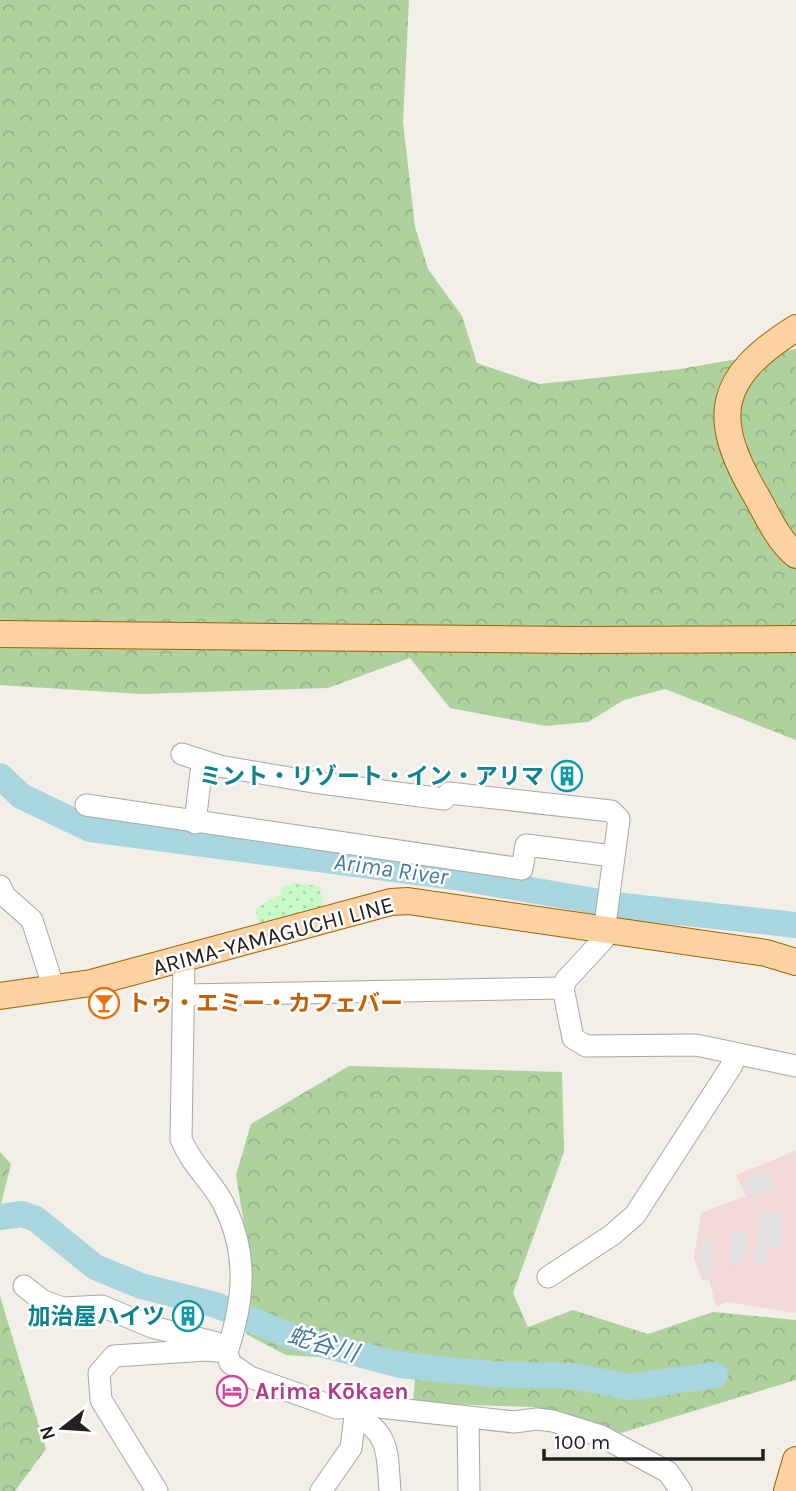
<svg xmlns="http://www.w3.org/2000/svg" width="796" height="1491" font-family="Karla,'Noto Sans JP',sans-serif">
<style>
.commercial{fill:#f2d8d8}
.forest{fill:url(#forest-crowns)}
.park{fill:url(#park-dots)}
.parking{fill:#e1e1e1}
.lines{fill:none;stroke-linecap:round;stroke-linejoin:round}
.river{stroke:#a9d5df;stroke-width:26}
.minor-casing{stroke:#a8a8a8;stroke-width:23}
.major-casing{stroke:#9f6300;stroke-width:28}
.minor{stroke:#fff;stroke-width:21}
.major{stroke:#fdd2a2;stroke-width:26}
.labels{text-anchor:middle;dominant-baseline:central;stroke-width:5;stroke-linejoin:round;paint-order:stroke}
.culture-label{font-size:23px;font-weight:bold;fill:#0d838f;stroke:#fff;text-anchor:end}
.street-label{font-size:23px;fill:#212121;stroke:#fff}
.food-label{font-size:23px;font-weight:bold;fill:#c56008;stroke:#fff;text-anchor:start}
.hotel-label{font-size:23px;font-weight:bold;fill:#b23c85;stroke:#fff;text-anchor:start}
.water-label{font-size:24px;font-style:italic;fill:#4578a3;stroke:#fff}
</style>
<defs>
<pattern id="forest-crowns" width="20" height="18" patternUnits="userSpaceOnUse" patternTransform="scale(1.75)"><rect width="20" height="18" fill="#aed19d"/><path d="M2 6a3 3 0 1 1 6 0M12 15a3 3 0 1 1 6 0" fill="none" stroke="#95b387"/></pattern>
<pattern id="park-dots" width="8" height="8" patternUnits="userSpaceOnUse" patternTransform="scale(1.75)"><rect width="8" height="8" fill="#c7fac8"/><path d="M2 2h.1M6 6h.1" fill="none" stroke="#abd6ac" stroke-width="1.8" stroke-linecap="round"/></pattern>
</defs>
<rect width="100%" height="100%" fill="#f2eee8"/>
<!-- commercial -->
<path class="commercial" d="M 796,1151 L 796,1313 L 727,1302 L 716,1306 L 709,1280 L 702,1280 L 694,1258 L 701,1213 L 746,1196 L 736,1175 Z"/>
<!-- forest -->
<g class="forest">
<path d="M 0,0 L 409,0 L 403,122 L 415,227 L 428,269 L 462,316 L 477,363 L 539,384 L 680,369 L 796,349 L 796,740 L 665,689 L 624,700 L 588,722 L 546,726 L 450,708 L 410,658 L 328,688 L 141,694 L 0,685 Z"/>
<path d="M 349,1066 L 562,1072 L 564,1152 L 513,1293 L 528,1327 L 573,1310 L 648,1334 L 713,1312 L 796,1320 L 796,1380 L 621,1433 L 534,1407 L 413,1403 L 416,1363 L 286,1355 L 246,1334 L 252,1274 L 236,1175 L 251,1124 Z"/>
<path d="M 0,1152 L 11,1164 L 0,1208 Z"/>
<path d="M 0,1296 L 46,1449 L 15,1491 L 0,1491 Z"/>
</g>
<!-- park -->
<path class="park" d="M 294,883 L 319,886 L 325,909 L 260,928 L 255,908 L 281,894 L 281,888 Z"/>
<!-- parking -->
<g class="parking">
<path d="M 767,1170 L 774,1187 L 750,1196 L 744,1180 Z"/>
<path d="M 762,1211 L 784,1214 L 779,1249 L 768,1247 L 766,1264 L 754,1263 Z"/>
<path d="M 734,1230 L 748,1232 L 742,1265 L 728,1263 Z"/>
<path d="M 703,1239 L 715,1242 L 711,1259 L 714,1274 L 703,1275 L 699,1258 Z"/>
</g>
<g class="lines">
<!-- river -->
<g class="river">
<path d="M 0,776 L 21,796 L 90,829 L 455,877 L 623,906 L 796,925"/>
<path d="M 0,1217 L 22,1214 L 36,1219 L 95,1267 L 141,1286 L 216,1305 L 290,1336 L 400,1365 L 491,1374 L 574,1376 L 629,1387 L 715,1375"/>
</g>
<!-- minor casing -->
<g class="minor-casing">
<g id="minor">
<path d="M 182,754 L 219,766 L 313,782 L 444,799 L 449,793 L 611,811 L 619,819 L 603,940 L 566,980 L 563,988 L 573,1038 L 586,1046 L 696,1045 L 796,1066"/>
<path d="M 86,805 L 522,869 L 526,845 L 613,856"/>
<path d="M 195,823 L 201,772 L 219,766"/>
<path d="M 0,886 L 5,896 L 32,920 L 54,989"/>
<path d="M 184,959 L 181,1139 C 192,1166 211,1180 223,1203 C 249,1254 244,1300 227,1352 L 230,1363 L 250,1377 L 337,1408 L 361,1405 L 514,1422 L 537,1419 L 553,1421 L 601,1436 L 668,1472 L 681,1491"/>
<path d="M 183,995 L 563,988"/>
<path d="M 548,1277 L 612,1235 L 635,1215 L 732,1065 L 735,1054"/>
<path d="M 24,1286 L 43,1301 L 63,1308 L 102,1306 L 152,1327 L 217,1343"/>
<path d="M 353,1406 L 355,1416 C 391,1432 387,1456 390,1491"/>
<path d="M 468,1418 L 469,1491"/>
<path d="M 157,1491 L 101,1400 L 99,1373 L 114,1356 L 207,1350 L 227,1352"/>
<path d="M 321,1491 L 351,1448 L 355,1416"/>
</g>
</g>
<!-- major casing -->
<g class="major-casing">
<g id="major">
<path d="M 796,328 C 716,378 710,418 757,497 C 768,517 778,540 796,555"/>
<path d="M 0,634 L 576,640 L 796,639"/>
<path d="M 0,996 L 91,983 L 391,902 L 408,901 L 766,953 L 796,962"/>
<path d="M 787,1491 L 796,1460"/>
</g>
</g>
<!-- minor -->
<use href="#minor" class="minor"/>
<!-- major -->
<use href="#major" class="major"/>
</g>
<!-- icons -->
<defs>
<g id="building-ring" transform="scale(1.575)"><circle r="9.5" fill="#fff" stroke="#0f9aa8" stroke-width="1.5"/><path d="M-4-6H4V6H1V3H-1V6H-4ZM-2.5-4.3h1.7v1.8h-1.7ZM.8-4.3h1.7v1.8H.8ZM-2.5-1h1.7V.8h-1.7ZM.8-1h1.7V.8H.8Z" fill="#0f9aa8"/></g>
<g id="bar-ring" transform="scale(1.575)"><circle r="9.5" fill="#fff" stroke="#e8710a" stroke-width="1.5"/><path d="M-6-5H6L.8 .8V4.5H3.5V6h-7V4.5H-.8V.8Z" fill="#e8710a"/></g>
<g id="hotel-ring" transform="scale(1.575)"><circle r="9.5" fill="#fff" stroke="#d1479c" stroke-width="1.5"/><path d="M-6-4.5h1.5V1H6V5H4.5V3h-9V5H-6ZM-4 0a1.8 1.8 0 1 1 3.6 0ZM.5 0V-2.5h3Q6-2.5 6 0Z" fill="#d1479c"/></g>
</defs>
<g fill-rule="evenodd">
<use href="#building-ring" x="567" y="776"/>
<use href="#bar-ring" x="104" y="1003"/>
<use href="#building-ring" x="188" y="1316"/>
<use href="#hotel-ring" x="232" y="1391"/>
</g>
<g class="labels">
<!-- culture labels -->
<g class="culture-label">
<text x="544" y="776">ミント・リゾート・イン・アリマ</text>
<text x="165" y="1316">加治屋ハイツ</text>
</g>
<!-- street labels -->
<g class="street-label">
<text transform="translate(273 936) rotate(-15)">ARIMA-YAMAGUCHI LINE</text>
</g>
<!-- food labels -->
<g class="food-label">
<text x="127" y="1003">トゥ・エミー・カフェバー</text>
</g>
<!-- hotel labels -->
<g class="hotel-label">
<text x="255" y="1391">Arima Kōkaen</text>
</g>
<!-- water labels -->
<g class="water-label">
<text transform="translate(391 869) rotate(8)">Arima River</text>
<text transform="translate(323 1344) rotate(16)">蛇谷川</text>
</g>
</g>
<!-- north arrow -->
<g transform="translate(63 1428) rotate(253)" stroke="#ffffff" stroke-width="5" paint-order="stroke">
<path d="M0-5L12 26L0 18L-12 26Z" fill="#212121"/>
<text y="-10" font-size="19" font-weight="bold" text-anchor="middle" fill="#212121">N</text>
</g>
<!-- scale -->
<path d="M544 1449v10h219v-10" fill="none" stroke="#212121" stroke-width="3.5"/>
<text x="554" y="1449" font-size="21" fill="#212121" stroke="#ffffff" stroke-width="5" paint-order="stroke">100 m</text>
</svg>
